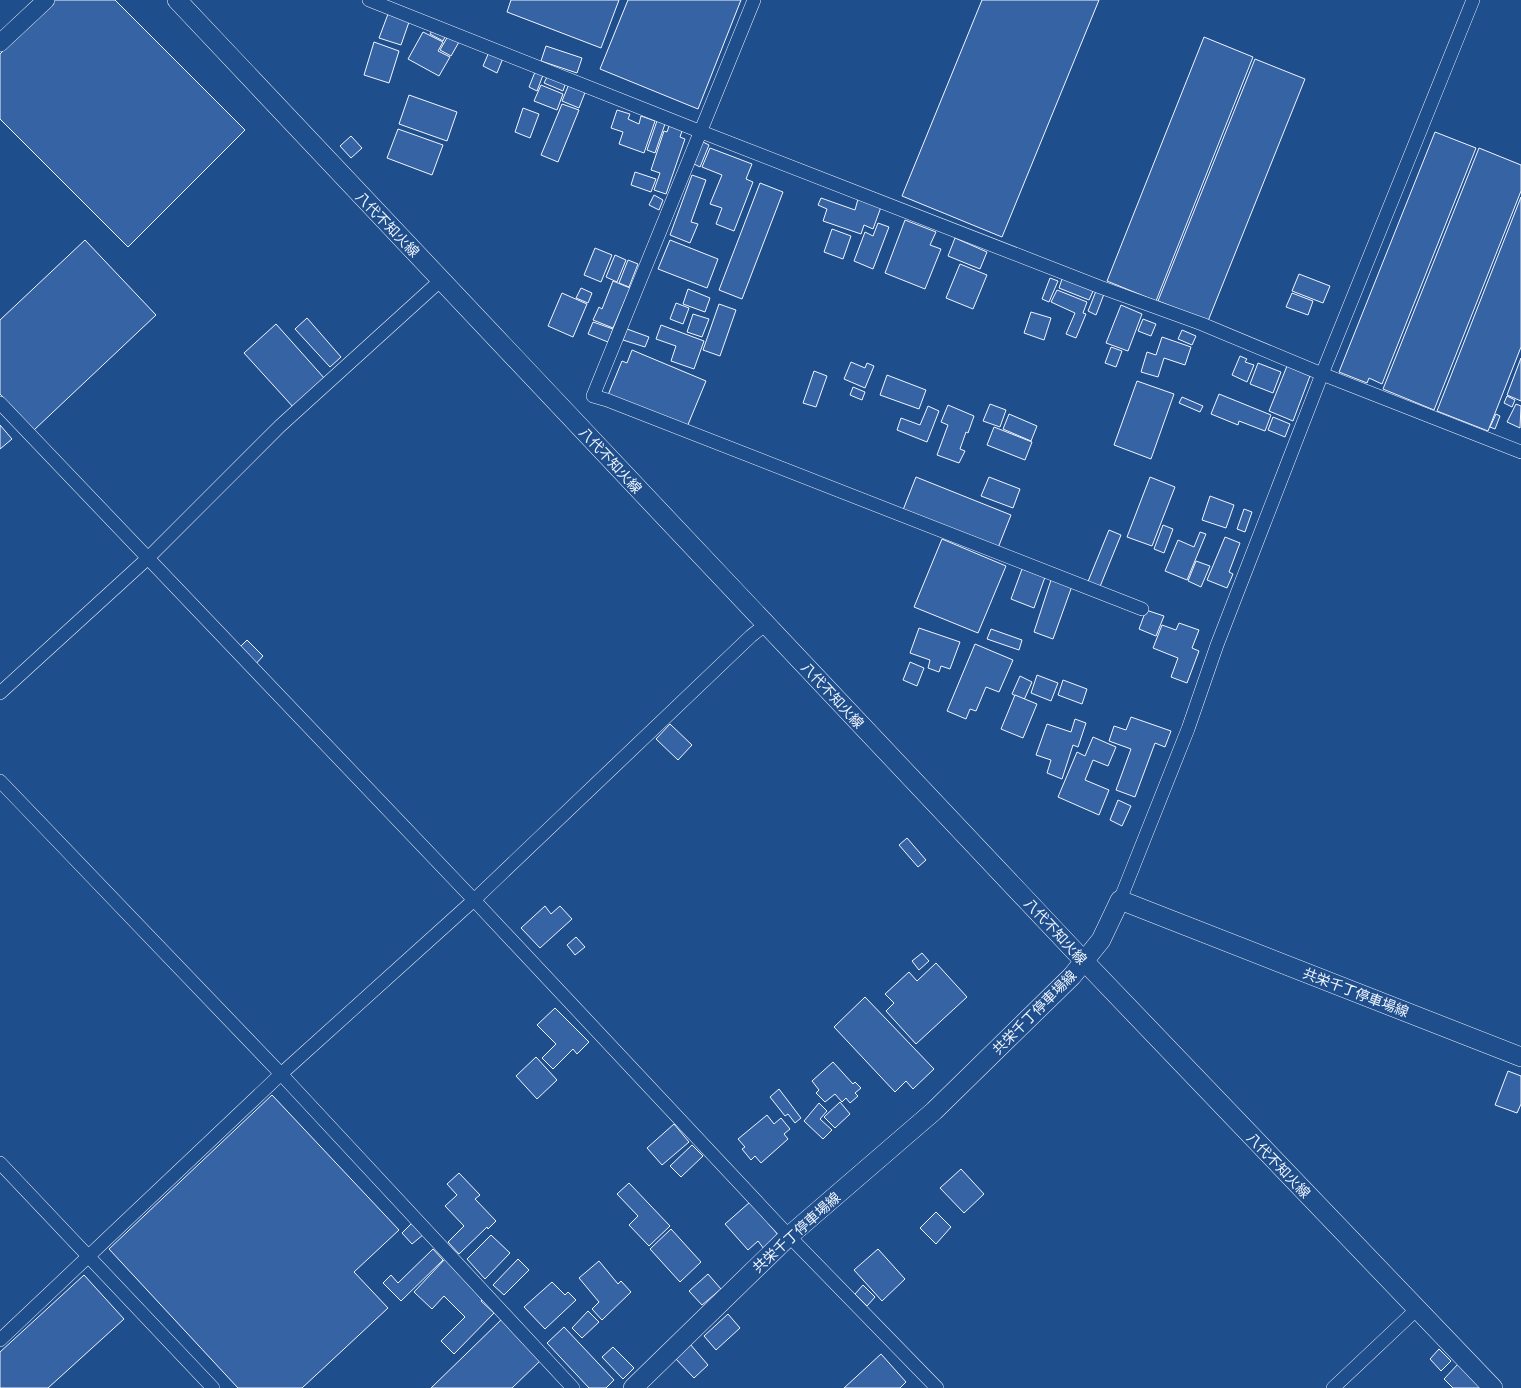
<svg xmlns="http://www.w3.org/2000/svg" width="1521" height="1388" font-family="'Golos Text','Noto Sans JP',sans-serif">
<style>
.building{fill:#3563a3;stroke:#f2f6ff}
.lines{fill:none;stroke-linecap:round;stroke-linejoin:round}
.minor-casing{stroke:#f2f6ff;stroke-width:14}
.tertiary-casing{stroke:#f2f6ff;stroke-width:18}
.secondary-casing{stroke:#f2f6ff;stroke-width:20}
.minor{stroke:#1f4e8c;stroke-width:13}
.tertiary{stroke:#1f4e8c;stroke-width:17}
.secondary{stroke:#1f4e8c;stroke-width:19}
.labels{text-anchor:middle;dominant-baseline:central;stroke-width:3;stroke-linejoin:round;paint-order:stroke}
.street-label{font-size:14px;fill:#f2f6ff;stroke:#1f4e8c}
</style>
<rect width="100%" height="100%" fill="#1f4e8c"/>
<!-- building -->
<g class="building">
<path d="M 53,0 L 115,0 L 245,130 L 128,247 L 0,119 L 0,54 Z"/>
<path d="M 511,0 L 619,0 L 601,48 L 507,12 Z"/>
<path d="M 628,0 L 741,0 L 698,109 L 600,69 Z"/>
<path d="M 982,0 L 1099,0 L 1002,237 L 902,196 Z"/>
<path d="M 388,14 L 409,22 L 401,45 L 379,38 Z"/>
<path d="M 433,29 L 446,35 L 443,41 L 430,34 Z"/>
<path d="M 423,32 L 443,42 L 438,51 L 450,57 L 439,76 L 408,59 Z"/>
<path d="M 448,36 L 459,42 L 451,56 L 440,50 Z"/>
<path d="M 1204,37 L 1253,57 L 1156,301 L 1107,281 Z"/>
<path d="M 374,42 L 399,51 L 389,83 L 364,75 Z"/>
<path d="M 546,46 L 582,58 L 577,73 L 541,61 Z"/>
<path d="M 489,52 L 503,58 L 497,73 L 483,66 Z"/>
<path d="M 1255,59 L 1305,79 L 1208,321 L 1158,301 Z"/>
<path d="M 535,72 L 543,75 L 537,91 L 529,87 Z"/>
<path d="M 548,75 L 566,82 L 563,91 L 544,83 Z"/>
<path d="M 569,84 L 586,90 L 579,108 L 562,101 Z"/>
<path d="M 541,85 L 563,94 L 557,110 L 534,101 Z"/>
<path d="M 409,95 L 457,112 L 447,141 L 399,124 Z"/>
<path d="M 562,104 L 579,110 L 558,162 L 541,155 Z"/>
<path d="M 523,108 L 539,114 L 530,138 L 515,132 Z"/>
<path d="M 617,110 L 630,114 L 628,119 L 639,124 L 641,116 L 655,121 L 644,153 L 619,144 L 623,132 L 611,128 Z"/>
<path d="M 658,118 L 666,121 L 655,153 L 647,150 Z"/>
<path d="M 670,123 L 683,128 L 680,137 L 685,139 L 666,194 L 654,190 L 660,173 L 651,170 L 664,131 L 667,132 Z"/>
<path d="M 398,129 L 443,145 L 432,175 L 387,158 Z"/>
<path d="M 1435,132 L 1476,148 L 1382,384 L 1369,378 L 1367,383 L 1339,372 Z"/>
<path d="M 351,136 L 362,148 L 351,158 L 340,146 Z"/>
<path d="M 699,140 L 709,145 L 700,167 L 690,162 Z"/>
<path d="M 710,148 L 752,164 L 746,179 L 753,182 L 734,231 L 716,224 L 722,208 L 710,204 L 722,175 L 702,167 Z"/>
<path d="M 1479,148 L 1521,165 L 1521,191 L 1434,410 L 1383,389 Z"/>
<path d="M 635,172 L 656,179 L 651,192 L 631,185 Z"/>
<path d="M 692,175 L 706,180 L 691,222 L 698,224 L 690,243 L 670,235 Z"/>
<path d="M 760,183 L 783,192 L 742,299 L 719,290 Z"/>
<path d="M 654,195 L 663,200 L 659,210 L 649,205 Z"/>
<path d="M 1521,197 L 1521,347 L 1488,431 L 1437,411 Z"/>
<path d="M 821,198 L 855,210 L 858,199 L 881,207 L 873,229 L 864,225 L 861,234 L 823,221 L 827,209 L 818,205 Z"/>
<path d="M 905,220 L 936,232 L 930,245 L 941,249 L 925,289 L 885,273 Z"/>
<path d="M 878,223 L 889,227 L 873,269 L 854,261 L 865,232 L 873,236 Z"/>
<path d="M 832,229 L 851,236 L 843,259 L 824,252 Z"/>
<path d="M 955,238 L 987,252 L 980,269 L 948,256 Z"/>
<path d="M 85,240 L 156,315 L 34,430 L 0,394 L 0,320 Z"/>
<path d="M 670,240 L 718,259 L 707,288 L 658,269 Z"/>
<path d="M 595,248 L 612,255 L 601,282 L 584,275 Z"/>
<path d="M 615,255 L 626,260 L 617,282 L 606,277 Z"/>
<path d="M 628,260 L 638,264 L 629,287 L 619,283 Z"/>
<path d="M 960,264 L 987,275 L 973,309 L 946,298 Z"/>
<path d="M 1299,274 L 1330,286 L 1323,303 L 1292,291 Z"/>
<path d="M 1063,276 L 1094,289 L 1089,300 L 1059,288 Z"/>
<path d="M 1050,278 L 1058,281 L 1049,302 L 1042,299 Z"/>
<path d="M 613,281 L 630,288 L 613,328 L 593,320 L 599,307 L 602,309 Z"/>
<path d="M 581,288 L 592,293 L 588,303 L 576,298 Z"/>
<path d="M 688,289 L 710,298 L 705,312 L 683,304 Z"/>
<path d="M 1057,290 L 1087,302 L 1083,313 L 1086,314 L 1076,338 L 1066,334 L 1075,313 L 1051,302 Z"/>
<path d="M 1096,291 L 1104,294 L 1096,315 L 1088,311 Z"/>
<path d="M 562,293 L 587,304 L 573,337 L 548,326 Z"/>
<path d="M 1292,293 L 1313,301 L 1308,315 L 1286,307 Z"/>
<path d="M 676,303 L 689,308 L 683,324 L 670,319 Z"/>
<path d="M 719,304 L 736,310 L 720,356 L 703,350 Z"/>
<path d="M 1121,305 L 1142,314 L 1128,351 L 1106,343 Z"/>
<path d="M 1031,312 L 1051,318 L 1044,340 L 1024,333 Z"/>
<path d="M 693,314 L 709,319 L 702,337 L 687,332 Z"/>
<path d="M 307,318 L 341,357 L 330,367 L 295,329 Z"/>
<path d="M 1143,319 L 1156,324 L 1151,336 L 1138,331 Z"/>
<path d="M 593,322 L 613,329 L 608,342 L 588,334 Z"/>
<path d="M 276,324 L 325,379 L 294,408 L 244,353 Z"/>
<path d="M 661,325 L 704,341 L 694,369 L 671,361 L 676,346 L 656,339 Z"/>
<path d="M 627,329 L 649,337 L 645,347 L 623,340 Z"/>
<path d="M 1182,330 L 1196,336 L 1192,345 L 1178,339 Z"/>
<path d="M 1162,337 L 1191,347 L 1185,365 L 1164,358 L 1158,377 L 1141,372 L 1147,352 L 1156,355 Z"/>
<path d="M 1111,347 L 1122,351 L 1116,367 L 1105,363 Z"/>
<path d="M 632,350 L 706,381 L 687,427 L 608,395 L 622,361 L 627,363 Z"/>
<path d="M 1240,356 L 1247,359 L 1245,362 L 1254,365 L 1247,382 L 1232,375 Z"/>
<path d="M 1521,358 L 1521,401 L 1507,395 Z"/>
<path d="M 851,362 L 865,368 L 867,363 L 874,366 L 865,388 L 844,379 Z"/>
<path d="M 1258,363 L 1281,372 L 1273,393 L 1250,384 Z"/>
<path d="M 1287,366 L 1310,376 L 1293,421 L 1269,411 Z"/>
<path d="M 814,371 L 827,376 L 816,407 L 803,403 Z"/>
<path d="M 887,375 L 926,390 L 919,409 L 880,395 Z"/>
<path d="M 1137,381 L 1174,394 L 1151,459 L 1114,445 Z"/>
<path d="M 853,387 L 865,392 L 862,400 L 850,395 Z"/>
<path d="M 1219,394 L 1271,415 L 1265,431 L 1239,421 L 1238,425 L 1211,414 Z"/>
<path d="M 1507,396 L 1515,400 L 1512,407 L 1504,403 Z"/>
<path d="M 1182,397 L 1203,406 L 1200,412 L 1179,403 Z"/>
<path d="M 990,404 L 1006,410 L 1000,427 L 983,421 Z"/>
<path d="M 1516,404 L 1521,406 L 1520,428 L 1507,422 Z"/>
<path d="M 948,405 L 974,416 L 968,433 L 966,432 L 960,449 L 965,451 L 959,463 L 937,455 L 948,425 L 941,422 Z"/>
<path d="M 928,406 L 939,411 L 927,442 L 897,430 L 901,418 L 920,425 Z"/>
<path d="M 1009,414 L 1037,426 L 1031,441 L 1003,429 Z"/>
<path d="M 1496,414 L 1500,416 L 1495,429 L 1490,427 Z"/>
<path d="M 1273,417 L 1290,424 L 1285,437 L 1268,430 Z"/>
<path d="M 0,425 L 12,439 L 0,449 Z"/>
<path d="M 994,427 L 1032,442 L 1025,460 L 987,445 Z"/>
<path d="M 916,477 L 1011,515 L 998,548 L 903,510 Z"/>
<path d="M 989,477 L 1020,489 L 1013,508 L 981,496 Z"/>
<path d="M 1150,477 L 1175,487 L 1152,546 L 1127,537 Z"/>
<path d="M 1210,496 L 1234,505 L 1226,528 L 1202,520 Z"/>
<path d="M 1244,509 L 1252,512 L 1245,532 L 1237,529 Z"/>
<path d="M 1163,525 L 1173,529 L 1164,553 L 1154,549 Z"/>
<path d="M 1109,530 L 1121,535 L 1099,589 L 1087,584 Z"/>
<path d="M 1200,532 L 1206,534 L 1187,580 L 1165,571 L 1178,540 L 1194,547 Z"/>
<path d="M 1225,537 L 1240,543 L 1229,572 L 1233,574 L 1227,588 L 1207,580 Z"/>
<path d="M 942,539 L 1006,566 L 978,633 L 914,607 Z"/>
<path d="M 1196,561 L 1210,566 L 1201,587 L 1188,581 Z"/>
<path d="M 1022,569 L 1045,577 L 1034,608 L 1011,599 Z"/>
<path d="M 1051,580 L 1072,586 L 1053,639 L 1034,632 Z"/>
<path d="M 1146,610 L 1164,616 L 1156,636 L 1139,629 Z"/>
<path d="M 1179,623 L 1199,630 L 1192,648 L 1199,651 L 1187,683 L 1171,677 L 1178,658 L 1153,648 L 1162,625 L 1176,630 Z"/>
<path d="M 919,628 L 960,642 L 950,669 L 941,666 L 939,672 L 928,668 L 930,660 L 910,653 Z"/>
<path d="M 991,629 L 1022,640 L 1019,650 L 987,639 Z"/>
<path d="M 247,640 L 263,656 L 254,666 L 238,649 Z"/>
<path d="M 975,644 L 1013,660 L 999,692 L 986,687 L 976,711 L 970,709 L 966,719 L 947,711 Z"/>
<path d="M 910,662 L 924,668 L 917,686 L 903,680 Z"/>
<path d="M 1037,675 L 1058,683 L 1051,701 L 1031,693 Z"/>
<path d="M 1020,676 L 1032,682 L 1024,700 L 1012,694 Z"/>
<path d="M 1063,680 L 1087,689 L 1082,704 L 1058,695 Z"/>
<path d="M 1015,695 L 1037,704 L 1023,738 L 1001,729 Z"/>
<path d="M 1131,717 L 1171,731 L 1165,747 L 1155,743 L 1135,797 L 1116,790 L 1131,749 L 1109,741 L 1114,726 L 1126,730 Z"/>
<path d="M 1075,719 L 1086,723 L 1078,747 L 1073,745 L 1062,779 L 1047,773 L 1051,760 L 1036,755 L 1047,724 L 1071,732 Z"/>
<path d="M 670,724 L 692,745 L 678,760 L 656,739 Z"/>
<path d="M 1093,737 L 1116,747 L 1108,766 L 1093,760 L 1085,780 L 1109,790 L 1099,815 L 1058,797 L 1077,752 L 1085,756 Z"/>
<path d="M 1118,800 L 1131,806 L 1122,826 L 1110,820 Z"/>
<path d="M 907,838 L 926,860 L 918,867 L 899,845 Z"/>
<path d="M 545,906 L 551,914 L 560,906 L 572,919 L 540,948 L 521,928 Z"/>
<path d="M 576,937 L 585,947 L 575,955 L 567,945 Z"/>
<path d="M 922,953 L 929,961 L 919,970 L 912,961 Z"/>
<path d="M 936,963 L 967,997 L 916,1044 L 886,1011 L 894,1003 L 885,994 L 909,972 L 917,981 Z"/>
<path d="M 865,997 L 934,1069 L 913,1089 L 906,1081 L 895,1092 L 834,1027 Z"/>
<path d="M 555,1008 L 589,1042 L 577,1054 L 573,1049 L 553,1069 L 542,1058 L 556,1044 L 537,1025 Z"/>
<path d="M 536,1057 L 557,1080 L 537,1099 L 516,1076 Z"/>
<path d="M 833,1062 L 853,1084 L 855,1082 L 861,1088 L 855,1093 L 858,1096 L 850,1103 L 846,1098 L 842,1102 L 835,1094 L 825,1102 L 816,1093 L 819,1090 L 812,1081 Z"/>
<path d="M 1508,1071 L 1521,1076 L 1521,1104 L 1517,1113 L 1495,1105 Z"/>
<path d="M 779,1089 L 801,1118 L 795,1123 L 788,1114 L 785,1116 L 770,1097 Z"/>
<path d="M 272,1095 L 399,1230 L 354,1272 L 388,1308 L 302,1388 L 238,1388 L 109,1249 Z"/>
<path d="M 840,1102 L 850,1114 L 835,1128 L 824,1117 Z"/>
<path d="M 819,1103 L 827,1111 L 820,1119 L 832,1130 L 823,1139 L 804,1121 Z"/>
<path d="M 767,1115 L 774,1124 L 781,1118 L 790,1129 L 784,1134 L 788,1139 L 761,1163 L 755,1156 L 751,1160 L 742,1149 L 745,1147 L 738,1139 Z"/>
<path d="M 674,1124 L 689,1142 L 662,1165 L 647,1148 Z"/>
<path d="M 692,1145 L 703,1156 L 681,1177 L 670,1166 Z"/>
<path d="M 961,1169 L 984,1194 L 964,1213 L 940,1188 Z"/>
<path d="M 459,1173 L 480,1195 L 475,1199 L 496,1221 L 488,1229 L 487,1227 L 459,1254 L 448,1242 L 464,1226 L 445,1206 L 457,1195 L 447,1184 Z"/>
<path d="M 629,1183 L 670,1226 L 649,1246 L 629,1225 L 638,1216 L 617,1194 Z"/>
<path d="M 750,1202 L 779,1236 L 764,1249 L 758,1241 L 748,1250 L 725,1224 Z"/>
<path d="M 936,1212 L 951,1227 L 936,1244 L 920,1228 Z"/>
<path d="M 413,1222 L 424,1234 L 412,1244 L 402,1233 Z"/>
<path d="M 671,1229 L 701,1262 L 680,1282 L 650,1249 Z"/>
<path d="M 491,1235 L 510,1253 L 485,1279 L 467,1259 Z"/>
<path d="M 433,1249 L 443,1260 L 401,1301 L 383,1283 L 391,1275 L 398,1283 Z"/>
<path d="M 878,1249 L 905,1279 L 882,1301 L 854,1270 Z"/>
<path d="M 446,1258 L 486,1296 L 481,1301 L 494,1313 L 454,1354 L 441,1341 L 465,1317 L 444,1296 L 432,1309 L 414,1292 Z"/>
<path d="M 518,1259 L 529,1270 L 504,1295 L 493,1285 Z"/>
<path d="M 599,1261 L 618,1284 L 621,1281 L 631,1292 L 602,1320 L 592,1309 L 599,1302 L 579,1278 Z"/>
<path d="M 708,1274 L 721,1289 L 702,1305 L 689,1291 Z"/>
<path d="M 84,1275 L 124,1319 L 48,1388 L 0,1388 L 0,1352 Z"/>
<path d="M 552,1282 L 565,1295 L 568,1292 L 576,1300 L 545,1329 L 524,1307 Z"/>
<path d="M 863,1285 L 875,1297 L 867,1306 L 855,1294 Z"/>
<path d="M 588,1311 L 599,1322 L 582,1338 L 572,1328 Z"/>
<path d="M 728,1314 L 740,1328 L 716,1350 L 704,1336 Z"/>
<path d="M 502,1319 L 541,1360 L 512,1388 L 431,1388 Z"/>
<path d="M 564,1327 L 614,1380 L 606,1388 L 589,1388 L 547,1343 Z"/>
<path d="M 690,1344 L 708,1365 L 694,1378 L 675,1358 Z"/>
<path d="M 613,1347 L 634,1368 L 623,1379 L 602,1357 Z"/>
<path d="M 1439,1349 L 1451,1361 L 1441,1371 L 1430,1359 Z"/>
<path d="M 881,1354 L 906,1382 L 900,1388 L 844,1388 Z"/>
<path d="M 1459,1363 L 1485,1388 L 1453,1388 L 1444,1379 Z"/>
</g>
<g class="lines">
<!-- minor casing -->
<g class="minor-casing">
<g id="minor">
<path d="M 369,0 L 699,131 L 1100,287 L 1202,324 L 1322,374 L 1521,452"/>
<path d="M 754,0 L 593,396 L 607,400 L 1142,609"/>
<path d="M 0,403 L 474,900 L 789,1236 L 937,1388"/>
<path d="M 0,693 L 148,558 L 280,426 L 441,280"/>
<path d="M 0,781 L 281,1074 L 573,1388"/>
<path d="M 1120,900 L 1188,729 L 1217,645 L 1322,374 L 1473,0"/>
<path d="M 0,1163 L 213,1388"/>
<path d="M 0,1340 L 281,1074 L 474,900 L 751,636 L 766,624"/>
<path d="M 1333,1388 L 1417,1309"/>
</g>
</g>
<!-- tertiary casing -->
<g class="tertiary-casing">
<path id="tertiary" d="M 0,43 L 46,0"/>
</g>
<!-- secondary casing -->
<g class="secondary-casing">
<g id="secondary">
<path d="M 177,0 L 1084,961 L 1493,1388"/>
<path d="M 633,1388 L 789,1236 L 934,1111 L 1072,976 L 1101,940 L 1120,900 L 1521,1057"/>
</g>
</g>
<!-- minor -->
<use href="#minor" class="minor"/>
<!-- tertiary -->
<use href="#tertiary" class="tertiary"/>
<!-- secondary -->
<use href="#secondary" class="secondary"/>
</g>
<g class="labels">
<!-- street labels -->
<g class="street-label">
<text transform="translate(388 224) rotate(46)">八代不知火線</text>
<text transform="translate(611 460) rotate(47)">八代不知火線</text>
<text transform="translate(833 695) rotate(47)">八代不知火線</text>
<text transform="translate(1056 931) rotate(47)">八代不知火線</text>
<text transform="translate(1356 992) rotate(21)">共栄千丁停車場線</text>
<text transform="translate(1034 1012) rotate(-45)">共栄千丁停車場線</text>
<text transform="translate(1279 1165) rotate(46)">八代不知火線</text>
<text transform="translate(796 1232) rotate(-42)">共栄千丁停車場線</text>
</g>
</g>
</svg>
